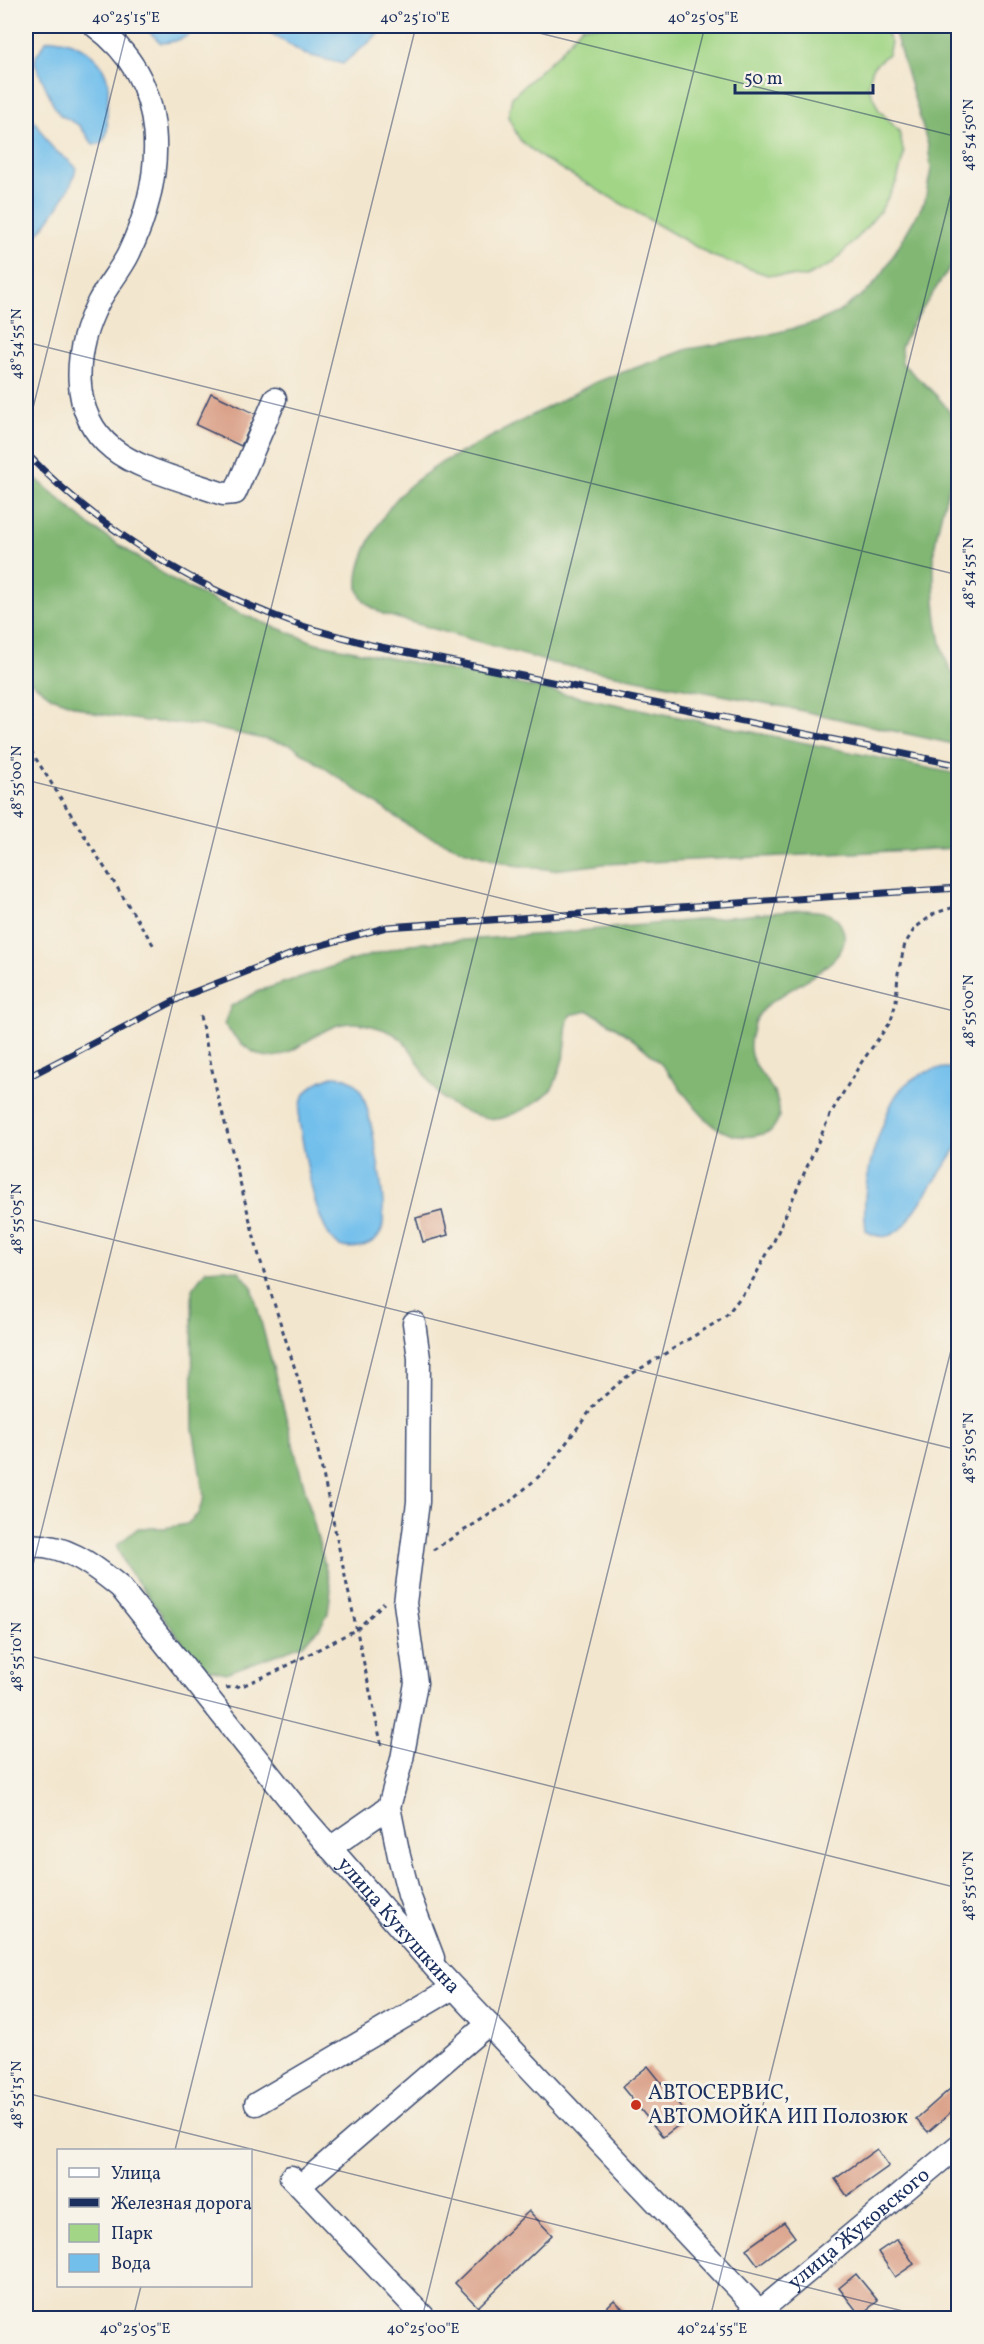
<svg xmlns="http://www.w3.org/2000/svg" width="984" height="2344" font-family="Vollkorn,serif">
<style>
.green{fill:#a2d686;stroke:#5e8272;stroke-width:1.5}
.forest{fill:#81b773;stroke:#4e7368;stroke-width:1.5}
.water{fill:#72bfec;stroke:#4677a5;stroke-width:1.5}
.building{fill:#daa088}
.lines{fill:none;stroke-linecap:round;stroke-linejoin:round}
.minor-casing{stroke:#3b4a6f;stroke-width:25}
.path{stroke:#3b4a6f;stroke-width:3;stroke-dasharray:4.5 4.5;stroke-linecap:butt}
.minor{stroke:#fff;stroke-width:22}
.rail-casing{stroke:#1b2f5e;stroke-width:7}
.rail{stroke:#f7f3e8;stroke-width:4.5;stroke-dasharray:14;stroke-linecap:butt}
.ticks{fill:none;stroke:#1b2f5e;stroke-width:1.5;stroke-opacity:0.45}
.poi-dot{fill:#c8321e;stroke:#f7f3e8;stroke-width:2}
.labels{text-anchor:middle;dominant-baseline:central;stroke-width:6;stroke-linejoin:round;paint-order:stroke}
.street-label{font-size:21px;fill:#1b2f5e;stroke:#f7f3e8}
.poi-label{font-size:21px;fill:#1b2f5e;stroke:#f7f3e8;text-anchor:start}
.neatline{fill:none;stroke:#1b2f5e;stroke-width:2}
.ticks-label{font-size:15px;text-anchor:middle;fill:#1b2f5e}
</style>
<rect width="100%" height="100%" fill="#f7f3e8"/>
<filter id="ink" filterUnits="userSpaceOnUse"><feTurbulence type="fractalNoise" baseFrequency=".0167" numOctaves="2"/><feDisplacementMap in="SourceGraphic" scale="12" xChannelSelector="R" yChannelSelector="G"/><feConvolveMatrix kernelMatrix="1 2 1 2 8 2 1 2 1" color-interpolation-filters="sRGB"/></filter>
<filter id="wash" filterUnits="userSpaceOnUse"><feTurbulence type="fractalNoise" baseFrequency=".008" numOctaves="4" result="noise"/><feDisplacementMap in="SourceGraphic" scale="24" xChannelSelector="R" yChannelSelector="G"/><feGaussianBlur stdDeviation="1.35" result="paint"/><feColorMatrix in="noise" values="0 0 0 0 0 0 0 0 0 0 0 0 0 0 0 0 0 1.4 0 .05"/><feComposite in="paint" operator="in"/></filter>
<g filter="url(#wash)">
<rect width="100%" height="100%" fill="#f3e6ce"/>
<!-- green -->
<path class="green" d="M 582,26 L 879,26 L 884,28 L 891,43 L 888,54 L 873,67 L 868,86 L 879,110 L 899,131 L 904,154 L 897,181 L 881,210 L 860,235 L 832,264 L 806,277 L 768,275 L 712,256 L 542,158 L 520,140 L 508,117 L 512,97 L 560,52 Z"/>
<!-- forest -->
<g class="forest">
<path d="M 893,26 L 958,26 L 958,255 L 911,326 L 901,347 L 902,363 C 918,380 943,397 952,417 C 966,450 948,484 941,516 C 938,529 934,544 934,557 C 933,589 936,657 958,681 L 958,745 L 780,706 L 552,663 L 383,614 C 372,608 360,601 358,588 C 355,560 382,514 400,495 C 412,482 427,473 441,463 L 596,382 L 688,349 L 755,338 L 815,323 L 837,313 L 870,289 L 884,271 L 925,201 L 931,169 L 928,145 Z"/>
<path d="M 26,470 L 93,528 L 174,581 L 239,613 L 316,643 L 958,774 L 958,848 L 604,864 L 553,870 L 513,865 L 466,851 L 418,832 L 291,745 L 199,725 L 146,721 L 94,713 L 52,697 L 26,678 Z"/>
<path d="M 801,910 C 818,911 833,910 841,925 C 863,964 776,989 760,1013 C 755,1020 749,1039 750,1048 C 750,1071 782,1087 779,1115 C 779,1120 774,1127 771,1131 C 713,1155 692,1097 660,1063 C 640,1043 613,1024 589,1011 L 570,1015 C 563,1032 568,1036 565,1050 C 563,1061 558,1075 554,1085 C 549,1096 529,1107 518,1112 C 512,1114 503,1119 497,1119 C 481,1118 458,1111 446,1101 C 438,1096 431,1084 426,1076 C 419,1065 413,1051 404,1042 C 394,1031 377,1027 363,1024 C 304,1013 284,1103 224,1024 L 231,1006 L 259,991 L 340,964 L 410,944 L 547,934 Z"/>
<path d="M 225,1269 L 239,1271 L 252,1287 L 331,1589 L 328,1613 L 319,1629 L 302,1645 L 226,1673 L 209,1669 L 192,1655 L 127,1568 L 116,1546 L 138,1528 L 165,1528 L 187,1524 L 198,1514 L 204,1497 L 193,1428 L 192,1289 L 206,1270 Z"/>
</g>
<!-- water -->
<g class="water">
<path d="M 143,26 L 199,26 C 188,37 178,42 161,43 Z"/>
<path d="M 260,26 L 383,26 C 373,43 357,50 343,64 L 304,54 Z"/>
<path d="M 54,39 C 78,41 105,59 108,84 C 109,94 107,104 107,113 C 107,126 110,134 100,144 L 93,144 L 79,125 L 60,115 L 54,106 L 35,63 L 36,56 L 46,41 Z"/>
<path d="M 26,111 C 38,123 41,133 51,146 C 58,155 70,159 76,168 C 73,189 42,233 26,245 Z"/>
<path d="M 946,1068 L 958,1069 L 958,1146 L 906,1224 C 892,1237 884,1241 866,1231 C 861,1192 870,1157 884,1122 C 888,1110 893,1098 901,1089 C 913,1076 930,1069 946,1068 Z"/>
<path d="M 333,1076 C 344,1076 354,1079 360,1090 C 371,1109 388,1208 382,1229 C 379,1238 371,1244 363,1246 C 355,1248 347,1249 340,1246 C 314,1232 305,1150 299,1122 C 298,1096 308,1084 333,1076 Z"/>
</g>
<g id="blocks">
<!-- building -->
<g class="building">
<path d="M 211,393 L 256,414 L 241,446 L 196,425 Z"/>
<path d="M 442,1211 L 448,1235 L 423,1242 L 416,1218 Z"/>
<path d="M 648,2066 L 689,2117 L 663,2137 L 622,2087 Z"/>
<path d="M 958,2082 L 958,2106 L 928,2132 L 916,2119 Z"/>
<path d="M 877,2149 L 889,2166 L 847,2196 L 835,2179 Z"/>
<path d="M 529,2211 L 552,2235 L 478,2307 L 455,2283 Z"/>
<path d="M 784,2222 L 795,2237 L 758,2265 L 746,2249 Z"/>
<path d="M 897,2239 L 914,2264 L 895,2277 L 878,2252 Z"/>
<path d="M 856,2274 L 878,2301 L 860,2315 L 839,2288 Z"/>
<path d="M 614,2300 L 632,2318 L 596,2318 Z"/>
</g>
</g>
</g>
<g filter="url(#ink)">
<use href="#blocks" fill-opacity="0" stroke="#3b4a6f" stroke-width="1.5"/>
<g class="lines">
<!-- minor casing -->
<g class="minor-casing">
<g id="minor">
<path d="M 95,26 C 171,82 166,174 129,253 C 121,270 107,285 98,303 C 74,350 68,413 113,449 C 139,470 190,482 223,494 L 235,493 L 275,399"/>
<path d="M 414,1323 L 419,1358 L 418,1502 L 405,1603 L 416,1683 L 402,1759 L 389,1807 L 399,1856 L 409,1895 L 433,1958"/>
<path id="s1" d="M 26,1546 C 63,1542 92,1564 120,1587 L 305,1819 L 438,1971 L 766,2318"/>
<path d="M 330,1848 L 389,1807"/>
<path d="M 256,2104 L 453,1988"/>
<path d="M 291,2177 L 425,2318"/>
<path d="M 300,2186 L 488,2024"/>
<path id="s2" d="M 759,2312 L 958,2146"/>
</g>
</g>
<!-- path -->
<g class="path">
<path d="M 26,743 L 154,946"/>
<path d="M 200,1016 L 217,1092 L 259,1256 L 311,1419 L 382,1747"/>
<path d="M 433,1550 L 511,1501 L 546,1470 L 596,1403 L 625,1378 L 725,1317 L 750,1285 L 773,1243 L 831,1113 L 861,1063 L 891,1021 L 896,1002 L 898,973 L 905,944 L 915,928 L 935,913 L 958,906"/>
<path d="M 226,1688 L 242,1686 L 277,1671 L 357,1629 L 384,1603"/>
</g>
<!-- minor -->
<use href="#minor" class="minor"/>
<!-- rail casing -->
<g class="rail-casing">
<g id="rail">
<path d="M 26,453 C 99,529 189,584 288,621 C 315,631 344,637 371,645 L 958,765"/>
<path d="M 26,1078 L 184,996 L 297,952 L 387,927 L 958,888"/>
</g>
</g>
<!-- rail -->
<use href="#rail" class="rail"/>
</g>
</g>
<!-- ticks -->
<path class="ticks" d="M 511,26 L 958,137M 26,342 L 958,575M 26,436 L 128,26M 26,780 L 958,1012M 26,1218 L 958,1450M 26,1593 L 416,26M 26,1655 L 958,1888M 26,2093 L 931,2318M 175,2150 L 705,26M 133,2318 L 141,2286M 422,2318 L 958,165M 710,2318 L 958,1322"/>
<!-- markers -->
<circle class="poi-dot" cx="636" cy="2105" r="6"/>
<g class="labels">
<!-- street labels -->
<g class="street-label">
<text stroke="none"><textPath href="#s1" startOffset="544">улица Кукушкина</textPath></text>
<text stroke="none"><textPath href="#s2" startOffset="130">улица Жуковского</textPath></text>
</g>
<!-- poi labels -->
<g class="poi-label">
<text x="648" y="2093">АВТОСЕРВИС,<tspan x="648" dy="24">АВТОМОЙКА ИП Полозюк</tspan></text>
</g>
</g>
<!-- margin -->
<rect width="984" height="2344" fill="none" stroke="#f7f3e8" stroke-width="66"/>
<!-- legend -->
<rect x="57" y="2149" width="195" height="138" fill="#f7f3e8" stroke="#9fa5b1" stroke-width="1.5"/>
<rect x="69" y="2168" width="30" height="9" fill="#ffffff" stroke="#9fa5b1" stroke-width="1.5"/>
<text x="111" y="2179" font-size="18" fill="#1b2f5e">Улица</text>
<rect x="69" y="2198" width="30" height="9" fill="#1b2f5e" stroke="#9fa5b1" stroke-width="1.5"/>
<text x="111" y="2209" font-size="18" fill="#1b2f5e">Железная дорога</text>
<rect x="69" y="2224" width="30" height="18" fill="#a2d686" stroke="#9fa5b1" stroke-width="1.5"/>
<text x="111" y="2239" font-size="18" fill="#1b2f5e">Парк</text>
<rect x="69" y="2254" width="30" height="18" fill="#72bfec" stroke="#9fa5b1" stroke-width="1.5"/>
<text x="111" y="2269" font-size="18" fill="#1b2f5e">Вода</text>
<!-- scale -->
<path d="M735 84v9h138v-9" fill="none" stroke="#1b2f5e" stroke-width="3"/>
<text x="744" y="84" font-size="18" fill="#1b2f5e" stroke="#f7f3e8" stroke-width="4.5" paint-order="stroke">50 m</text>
<rect x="33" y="33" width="918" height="2278" class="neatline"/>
<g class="ticks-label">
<text x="126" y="22">40°25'15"E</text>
<text x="415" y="22">40°25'10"E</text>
<text x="703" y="22">40°25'05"E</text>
<text transform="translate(968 135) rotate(-90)" y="5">48°54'50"N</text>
<text transform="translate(16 344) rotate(-90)" y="5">48°54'55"N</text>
<text transform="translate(968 573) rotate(-90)" y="5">48°54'55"N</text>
<text transform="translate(16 782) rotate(-90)" y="5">48°55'00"N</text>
<text transform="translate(968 1011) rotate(-90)" y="5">48°55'00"N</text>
<text transform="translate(16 1219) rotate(-90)" y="5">48°55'05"N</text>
<text transform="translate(968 1448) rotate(-90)" y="5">48°55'05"N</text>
<text transform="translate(16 1657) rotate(-90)" y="5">48°55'10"N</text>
<text transform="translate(968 1886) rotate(-90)" y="5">48°55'10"N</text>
<text transform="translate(16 2095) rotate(-90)" y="5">48°55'15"N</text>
<text x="135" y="2333">40°25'05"E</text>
<text x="423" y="2333">40°25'00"E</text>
<text x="712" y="2333">40°24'55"E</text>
</g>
</svg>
